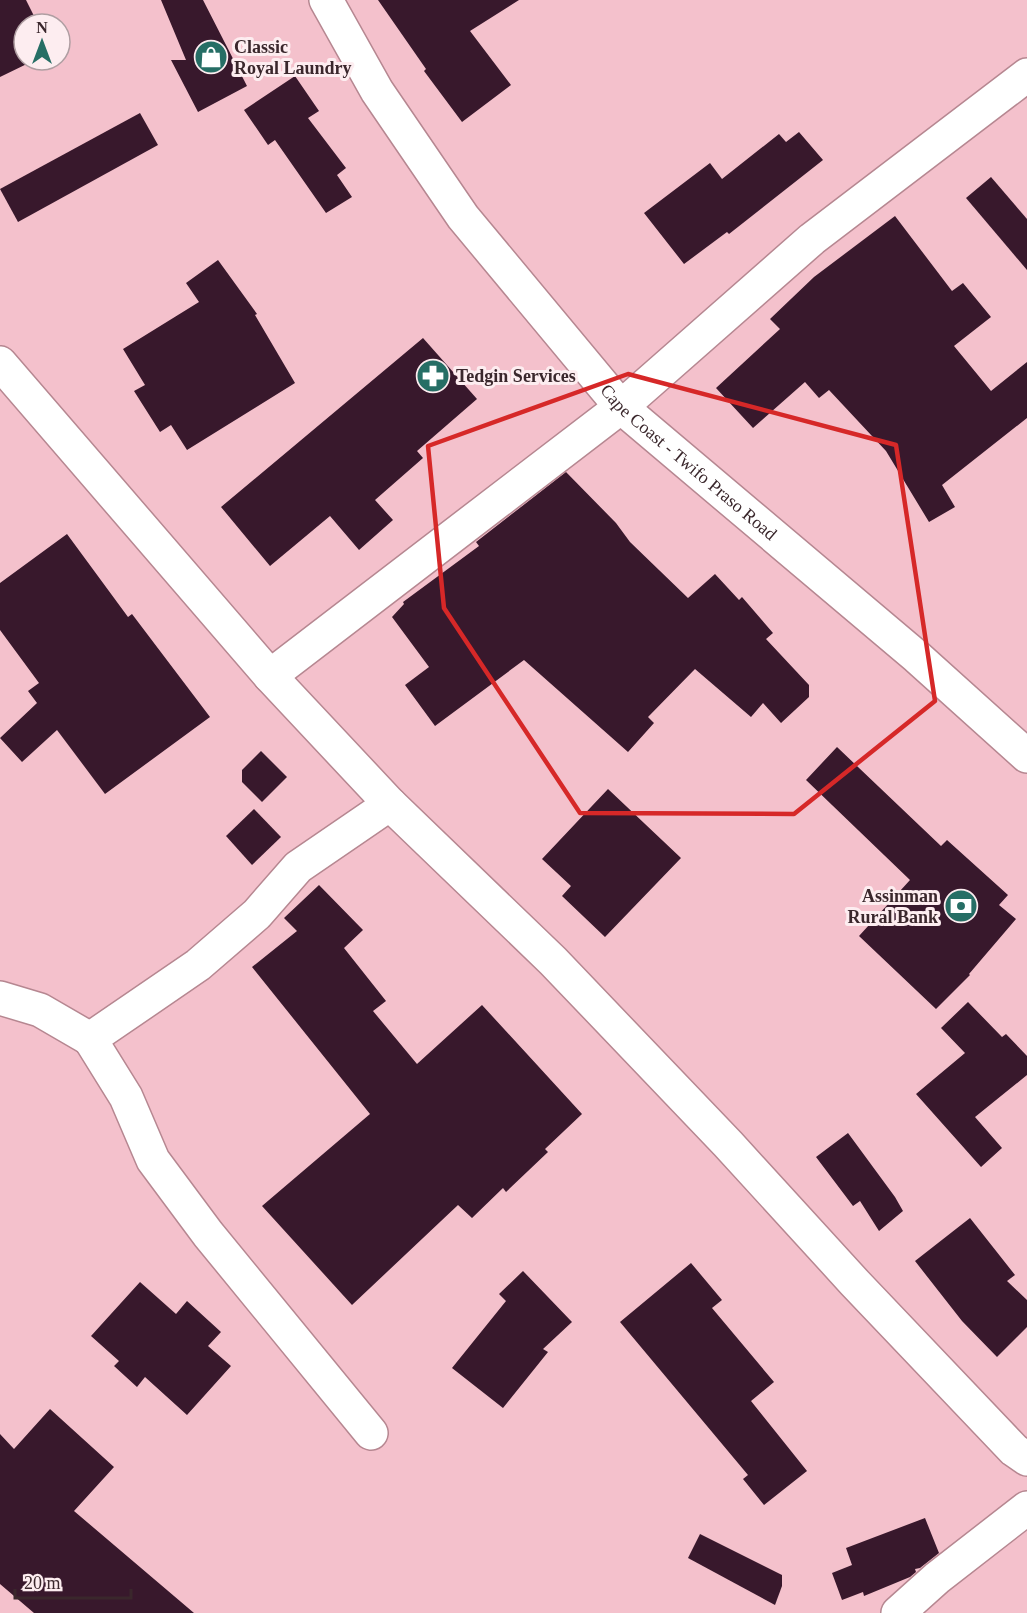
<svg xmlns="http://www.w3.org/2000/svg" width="1027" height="1613" font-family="Georgia,serif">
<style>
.building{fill:#38182c}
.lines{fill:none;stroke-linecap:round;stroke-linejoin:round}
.minor-casing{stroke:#b68791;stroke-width:36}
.major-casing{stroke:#b68791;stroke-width:36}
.minor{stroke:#fff;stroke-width:33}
.major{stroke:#fff;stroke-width:33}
.marked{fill:none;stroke:#d62828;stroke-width:4.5;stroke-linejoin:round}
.labels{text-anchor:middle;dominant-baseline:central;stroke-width:6;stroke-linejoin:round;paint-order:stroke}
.poi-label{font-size:18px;font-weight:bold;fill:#3a272c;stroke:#fdedf0;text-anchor:start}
.street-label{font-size:18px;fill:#3a272c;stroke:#fdedf0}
</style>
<rect width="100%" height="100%" fill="#f4c1cc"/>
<!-- building -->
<g class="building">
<path d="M 0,0 L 26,0 L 38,24 L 24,24 L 24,60 L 35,60 L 0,77 Z"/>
<path d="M 161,0 L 203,0 L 247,86 L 198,112 L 171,60 L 186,60 Z"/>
<path d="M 378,0 L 519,0 L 470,31 L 511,85 L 462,122 L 424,71 L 426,69 Z"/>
<path d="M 295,76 L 319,111 L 308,118 L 346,168 L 337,175 L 352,197 L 326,213 L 275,140 L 268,145 L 244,110 Z"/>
<path d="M 140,113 L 158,145 L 18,222 L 0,189 Z"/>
<path d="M 799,132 L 823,160 L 729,234 L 727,232 L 684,264 L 644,213 L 710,163 L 722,179 L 779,134 L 786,142 Z"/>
<path d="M 991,177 L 1027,219 L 1027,270 L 966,198 Z"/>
<path d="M 895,216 L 952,291 L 963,283 L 991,317 L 954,346 L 991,391 L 1027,362 L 1027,418 L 942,485 L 955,507 L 929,522 L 886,451 L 829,390 L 819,398 L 805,382 L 753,428 L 716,388 L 780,329 L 770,319 L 814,277 Z"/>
<path d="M 218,260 L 257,314 L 255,315 L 295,383 L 187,450 L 171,425 L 160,432 L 134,391 L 145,385 L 123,349 L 199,302 L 186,283 Z"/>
<path d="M 423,338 L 477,399 L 417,451 L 423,458 L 375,500 L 393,520 L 359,550 L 330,516 L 270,566 L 221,507 Z"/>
<path d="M 566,472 L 616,523 L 630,542 L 688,598 L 715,574 L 739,600 L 742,597 L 773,633 L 766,639 L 809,685 L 809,697 L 781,723 L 763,703 L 751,717 L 695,669 L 648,717 L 654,723 L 628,752 L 524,660 L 435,726 L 405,685 L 429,667 L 392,617 L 404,604 L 403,602 L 479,546 L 476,542 Z"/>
<path d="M 67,534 L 128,617 L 132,614 L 210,717 L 105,794 L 57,730 L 22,762 L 0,738 L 37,703 L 28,691 L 39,683 L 0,630 L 0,583 Z"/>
<path d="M 837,747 L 941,846 L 947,840 L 1008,895 L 999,905 L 1016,919 L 969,974 L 970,975 L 936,1009 L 859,936 L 910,880 L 806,780 Z"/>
<path d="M 261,751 L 287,777 L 262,802 L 242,782 L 242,770 Z"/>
<path d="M 608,789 L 681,858 L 605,937 L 562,896 L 571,886 L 542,859 Z"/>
<path d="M 254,809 L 281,837 L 252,865 L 226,836 Z"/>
<path d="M 319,885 L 363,930 L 344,948 L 386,1001 L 373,1011 L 417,1064 L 482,1005 L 582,1114 L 545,1149 L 548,1152 L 506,1192 L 503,1188 L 472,1218 L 458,1205 L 352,1305 L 262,1206 L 370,1114 L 252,967 L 297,931 L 284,918 Z"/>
<path d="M 968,1002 L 1002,1037 L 1006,1034 L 1027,1056 L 1027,1075 L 975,1117 L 1002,1148 L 981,1167 L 916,1094 L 965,1053 L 941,1028 Z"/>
<path d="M 848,1133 L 895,1197 L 903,1211 L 879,1231 L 860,1201 L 853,1206 L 816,1157 Z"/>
<path d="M 970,1218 L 1015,1275 L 1007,1281 L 1027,1300 L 1027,1327 L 997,1357 L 962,1321 L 915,1261 Z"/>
<path d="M 691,1263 L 722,1300 L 712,1308 L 774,1382 L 751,1401 L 807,1471 L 764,1505 L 743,1479 L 748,1475 L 620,1322 Z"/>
<path d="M 523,1271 L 572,1322 L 543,1349 L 548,1352 L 503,1408 L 452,1368 L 506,1301 L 499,1294 Z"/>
<path d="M 140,1282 L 176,1314 L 187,1301 L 221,1332 L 208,1346 L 231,1366 L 187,1415 L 145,1377 L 137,1387 L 114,1366 L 119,1361 L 91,1336 Z"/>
<path d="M 50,1409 L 114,1467 L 74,1511 L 194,1613 L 34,1613 L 0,1584 L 0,1434 L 14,1449 Z"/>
<path d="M 925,1518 L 939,1553 L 920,1568 L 915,1569 L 916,1572 L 910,1577 L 864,1596 L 863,1592 L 842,1600 L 832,1573 L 852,1565 L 846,1548 Z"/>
<path d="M 700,1534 L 782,1575 L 782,1586 L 775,1605 L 688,1558 Z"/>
</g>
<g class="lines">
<!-- minor casing -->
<g class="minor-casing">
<g id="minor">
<path d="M 0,363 L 270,676 L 390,804 L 298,867 L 257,914 L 198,965 L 90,1039 L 126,1097 L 153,1160 L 208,1234 L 371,1433"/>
<path d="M 270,676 L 621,407 L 812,239 L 1027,75"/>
<path d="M 390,804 L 553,961 L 728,1144 L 854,1282 L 1014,1450 L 1027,1459"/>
<path d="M 0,998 L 40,1010 L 90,1039"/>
<path d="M 898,1613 L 937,1578 L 1027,1508"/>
</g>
</g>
<!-- major casing -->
<g class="major-casing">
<g id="major">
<path id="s1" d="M 326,0 L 377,91 L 463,217 L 621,407 L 917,657 L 1027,756"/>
</g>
</g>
<!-- minor -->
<use href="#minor" class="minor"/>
<!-- major -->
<use href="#major" class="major"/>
</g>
<!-- marked area -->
<path class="marked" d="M 628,374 L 896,445 L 935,701 L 794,814 L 580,813 L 444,608 L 428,446 Z"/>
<!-- icons -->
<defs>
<g id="shop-disc" transform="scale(1.725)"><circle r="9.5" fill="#266e65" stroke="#fdedf0"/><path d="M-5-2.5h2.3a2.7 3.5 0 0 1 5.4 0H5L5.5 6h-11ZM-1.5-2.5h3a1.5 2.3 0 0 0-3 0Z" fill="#fff"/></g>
<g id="pharmacy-disc" transform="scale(1.725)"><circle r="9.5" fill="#266e65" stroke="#fdedf0"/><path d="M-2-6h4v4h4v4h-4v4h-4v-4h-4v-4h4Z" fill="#fff"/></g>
<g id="bank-disc" transform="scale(1.725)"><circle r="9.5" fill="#266e65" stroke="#fdedf0"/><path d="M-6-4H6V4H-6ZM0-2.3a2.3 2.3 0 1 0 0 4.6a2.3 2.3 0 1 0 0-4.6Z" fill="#fff"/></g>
</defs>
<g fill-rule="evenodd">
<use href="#shop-disc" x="211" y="57"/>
<use href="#pharmacy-disc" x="433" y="376"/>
<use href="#bank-disc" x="961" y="906"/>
</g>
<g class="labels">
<!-- poi labels -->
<g class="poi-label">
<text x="234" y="47">Classic<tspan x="234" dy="21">Royal Laundry</tspan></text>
<text x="456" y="376">Tedgin Services</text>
<text x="938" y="896" text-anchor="end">Assinman<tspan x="938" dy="21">Rural Bank</tspan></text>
</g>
<!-- street labels -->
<g class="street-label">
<text stroke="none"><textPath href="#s1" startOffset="591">Cape Coast - Twifo Praso Road</textPath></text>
</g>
</g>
<!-- north arrow -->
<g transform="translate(42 42)"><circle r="28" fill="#fdedf0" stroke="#af9ea2" stroke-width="1.5"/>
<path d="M0-4.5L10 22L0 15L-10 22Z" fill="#266e65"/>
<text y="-9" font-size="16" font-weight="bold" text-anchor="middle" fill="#3a272c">N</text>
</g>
<!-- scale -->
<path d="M15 1589v9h116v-9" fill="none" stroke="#3a272c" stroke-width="3"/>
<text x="24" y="1589" font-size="18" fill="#3a272c" stroke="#fdedf0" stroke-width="4.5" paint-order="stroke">20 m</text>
</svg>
